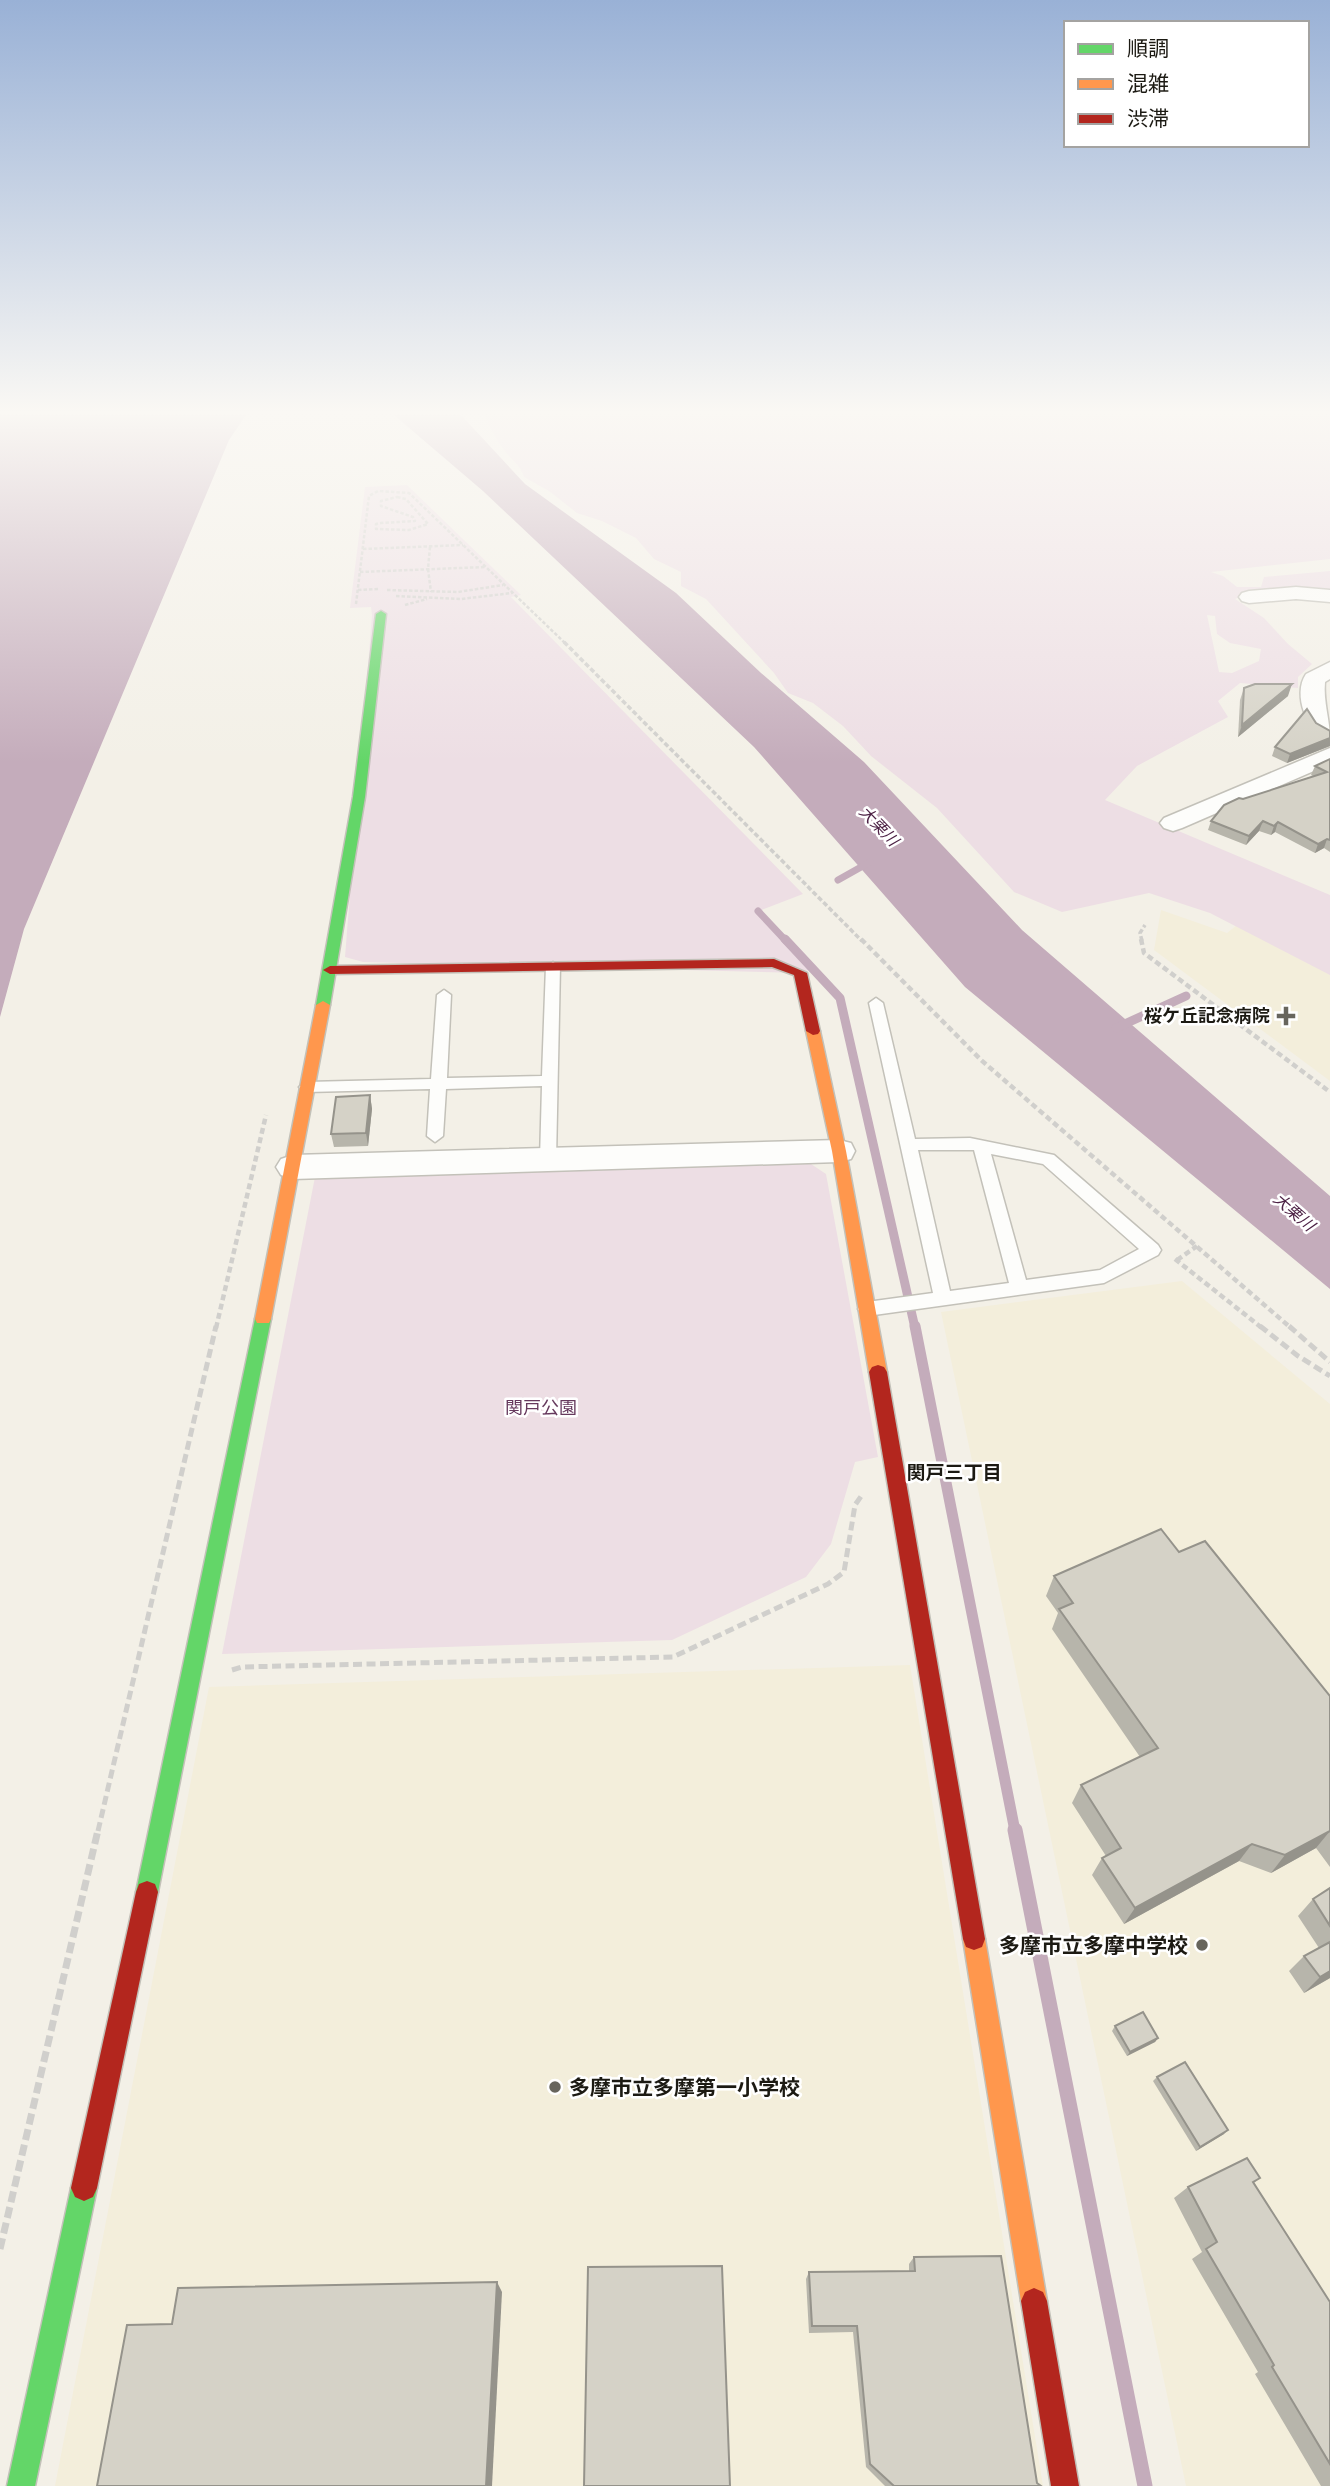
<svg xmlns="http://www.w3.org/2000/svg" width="1330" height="2486" font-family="Helvetica,'Noto Sans JP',sans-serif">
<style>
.built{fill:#f3eedb}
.green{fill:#eddee4;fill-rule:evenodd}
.water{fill:#c4acbb}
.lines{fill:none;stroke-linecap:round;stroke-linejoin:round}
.stream-far3{stroke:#c4acbb;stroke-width:7}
.stream-far2{stroke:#c4acbb;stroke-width:9}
.stream-far1{stroke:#c4acbb;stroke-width:11}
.stream{stroke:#c4acbb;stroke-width:15}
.lane-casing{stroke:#c3c1b9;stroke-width:3}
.street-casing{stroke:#c3c1b9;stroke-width:3}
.fast-casing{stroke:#c3c1b9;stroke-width:3}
.slow-casing{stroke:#c3c1b9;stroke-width:3}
.jam-casing{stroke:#c3c1b9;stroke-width:3}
.path-far4{stroke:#d0cfcc;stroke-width:2.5;stroke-dasharray:3.5 2;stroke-linecap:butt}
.path-far3{stroke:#d0cfcc;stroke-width:3.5;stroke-dasharray:5 2.5;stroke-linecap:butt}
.path-far2{stroke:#d0cfcc;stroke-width:4.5;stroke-dasharray:6 3.5;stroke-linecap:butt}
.path-far1{stroke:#d0cfcc;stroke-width:5;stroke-dasharray:9 4.5;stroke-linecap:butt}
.path{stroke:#d0cfcc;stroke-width:7;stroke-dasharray:11 5;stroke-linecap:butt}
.lane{fill:#fdfdfb;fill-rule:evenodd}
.street{fill:#fdfdfb;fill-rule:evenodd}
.fast{fill:#63d668;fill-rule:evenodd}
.slow{fill:#ff974d;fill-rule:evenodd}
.jam{fill:#b3261e;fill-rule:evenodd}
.wall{fill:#b7b5ab}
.shaded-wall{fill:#95938b}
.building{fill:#d5d2c7;stroke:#95938b;stroke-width:2}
.poi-dot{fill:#67655d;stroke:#fff;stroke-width:2.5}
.labels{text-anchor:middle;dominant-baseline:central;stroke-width:5;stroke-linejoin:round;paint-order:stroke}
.far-water-label{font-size:16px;font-style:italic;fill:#4d2245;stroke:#fff}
.poi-label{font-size:18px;font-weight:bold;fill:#1c1a13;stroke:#fff;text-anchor:end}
.park-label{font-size:18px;fill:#66395d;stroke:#fff}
.neighbourhood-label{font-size:19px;font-weight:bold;fill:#1c1a13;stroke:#fff}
.near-poi-label{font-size:21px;font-weight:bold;fill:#1c1a13;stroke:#fff;text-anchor:end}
</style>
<rect width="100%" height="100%" fill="#f3f0e7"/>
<!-- built -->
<g class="built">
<path d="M 1161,910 L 1227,933 L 1251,914 L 1330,945 L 1330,1081 L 1154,950 Z"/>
<path d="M 1182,1281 L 1330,1404 L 1330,2486 L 1186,2486 L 941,1312 Z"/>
<path d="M 910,1665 L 1043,2486 L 55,2486 L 209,1687 Z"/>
</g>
<!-- green -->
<g class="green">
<path d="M 485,415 L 1330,415 L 1330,559 L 1211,572 L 1223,576 L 1237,587 L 1261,587 L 1264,577 L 1330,571 L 1330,594 L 1245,595 L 1235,599 L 1264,618 L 1288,644 L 1312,664 L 1298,677 L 1298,688 L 1240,683 L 1218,701 L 1228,717 L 1137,766 L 1105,800 L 1330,895 L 1330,975 L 1210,913 L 1149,893 L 1062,912 L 1014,892 L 937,808 L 871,756 L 843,726 L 813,703 L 788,693 L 774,673 L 706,599 L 681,586 L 681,572 L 654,559 L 636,538 L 602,521 L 577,513 L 549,491 L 524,477 C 520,464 511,460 504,450 C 496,439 490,428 485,415 ZM 1207,615 L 1215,616 L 1217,634 L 1230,643 L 1261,649 L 1259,661 L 1232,673 L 1219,672 Z"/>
<path d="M 407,485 L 521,595 L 511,597 L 803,894 L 759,911 L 813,969 L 800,973 L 363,962 L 345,957 L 372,615 L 371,607 L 350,608 L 365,487 Z"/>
<path d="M 811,1164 L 826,1174 L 878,1457 L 855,1462 L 831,1544 L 806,1577 L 672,1640 L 222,1654 L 315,1177 Z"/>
</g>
<!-- water -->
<g class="water">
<path d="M 0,415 L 246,415 L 229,440 L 24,929 L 0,1017 Z"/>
<path d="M 394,415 L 461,415 L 525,484 L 676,593 L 761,673 L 864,762 L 1022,930 L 1330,1196 L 1330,1289 L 965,987 L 754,747 L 483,491 Z"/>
</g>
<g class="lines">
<!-- stream-far3 -->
<g class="stream-far3">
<path d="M 838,880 L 870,862"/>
<path d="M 758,911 L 786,941"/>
</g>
<!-- stream-far2 -->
<g class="stream-far2">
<path d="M 785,939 L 840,998 L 915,1328"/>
<path d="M 1116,1028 L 1186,996"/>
</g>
<!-- stream-far1 -->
<path class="stream-far1" d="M 915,1326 L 1015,1831"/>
<!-- stream -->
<path class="stream" d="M 1015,1830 L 1145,2486"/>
<!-- lane casing -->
<g class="lane-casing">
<g id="lane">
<path d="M 553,962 L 560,966 L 556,1160 L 554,1164 L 542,1164 L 540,1160 L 542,1086 L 446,1089 L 443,1136 L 435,1142 L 427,1136 L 430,1089 L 307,1092 L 299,1087 L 307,1082 L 431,1079 L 437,995 L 444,990 L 451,995 L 447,1078 L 542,1076 L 546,966 Z"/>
<path d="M 876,998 L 883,1003 L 915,1139 L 970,1138 L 1054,1155 L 1158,1245 L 1161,1250 L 1158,1255 L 1104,1283 L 867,1316 L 861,1314 L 858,1309 L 861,1304 L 867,1302 L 933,1293 L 869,1003 ZM 918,1150 L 974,1150 L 1009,1283 L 950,1291 ZM 991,1154 L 1043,1164 L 1139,1249 L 1100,1270 L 1026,1280 Z"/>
</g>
</g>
<!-- street casing -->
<g class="street-casing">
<g id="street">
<path d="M 1296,587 L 1330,590 L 1330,602 L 1296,599 L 1249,603 L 1242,601 L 1239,597 L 1242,593 L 1249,591 Z"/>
<path d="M 1330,662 L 1330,679 L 1325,682 C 1323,702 1330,719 1330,740 C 1307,734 1292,694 1306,674 Z"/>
<path d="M 1330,748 L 1330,764 L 1182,828 L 1173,831 L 1164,828 L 1160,823 L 1164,818 Z"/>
<path d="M 839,1140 L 851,1143 L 855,1151 L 851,1159 L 839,1162 L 293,1179 L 281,1175 L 276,1167 L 281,1159 L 293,1155 Z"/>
</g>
</g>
<!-- fast casing -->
<g class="fast-casing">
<g id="fast">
<path d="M 381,611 L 386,614 L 365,797 L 330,1005 L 323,1009 L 316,1005 L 353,797 L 376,614 Z"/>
<path d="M 263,1313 L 269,1315 L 271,1319 L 158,1892 L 155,1900 L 147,1903 L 139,1900 L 136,1892 L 255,1319 L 257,1315 Z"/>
<path d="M 84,2175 L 93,2179 L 97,2188 L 35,2486 L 7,2486 L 71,2188 L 75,2179 Z"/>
</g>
</g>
<!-- slow casing -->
<g class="slow-casing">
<g id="slow">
<path d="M 323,1001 L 330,1005 L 271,1319 L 269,1323 L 257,1323 L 255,1319 L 316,1005 Z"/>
<path d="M 813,1027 L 820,1031 L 846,1151 L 887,1372 L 884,1377 L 878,1379 L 872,1377 L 869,1372 L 832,1151 L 806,1031 Z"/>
<path d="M 974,1928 L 982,1931 L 985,1939 L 1047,2301 L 1043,2310 L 1034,2314 L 1025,2310 L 1021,2301 L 963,1939 L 966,1931 Z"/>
</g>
</g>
<!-- jam casing -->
<g class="jam-casing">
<g id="jam">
<path d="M 774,959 L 807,973 L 820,1031 L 818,1034 L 813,1035 L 806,1031 L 794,975 L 772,967 L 330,974 L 323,970 L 330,966 Z"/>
<path d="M 878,1365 L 884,1367 L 887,1372 L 985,1939 L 982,1947 L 974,1950 L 966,1947 L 963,1939 L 869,1372 L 872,1367 Z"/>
<path d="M 147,1881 L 155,1884 L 158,1892 L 97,2188 L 93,2197 L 84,2201 L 75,2197 L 71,2188 L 136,1892 L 139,1884 Z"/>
<path d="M 1034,2288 L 1043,2292 L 1047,2301 L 1079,2486 L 1051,2486 L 1021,2301 L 1025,2292 Z"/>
</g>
</g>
<!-- path-far4 -->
<g class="path-far4">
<path d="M 397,497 L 406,499 L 428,524 L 409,530 L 376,529 L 376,524 L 381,523 L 415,521 L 413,517 L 381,506 L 381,501 Z"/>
<path d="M 430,547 L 428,569 L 431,592"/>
<path d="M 363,549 L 463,545"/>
<path d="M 360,572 L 485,567"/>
<path d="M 358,590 L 378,589"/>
<path d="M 387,590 L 458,592 L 503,585"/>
<path d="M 396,596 L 461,599 L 512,593"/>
<path d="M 356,604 L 369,496 L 378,491 L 409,493 L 566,644"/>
<path d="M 405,605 L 427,599"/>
</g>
<!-- path-far3 -->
<g class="path-far3">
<path d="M 564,642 L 862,941"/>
<path d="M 1142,941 L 1140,933 L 1145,925"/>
</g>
<!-- path-far2 -->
<g class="path-far2">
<path d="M 861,939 L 981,1060 L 1291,1328"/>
<path d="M 1141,939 L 1144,953 L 1330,1092"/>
<path d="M 1175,1259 L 1262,1328"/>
<path d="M 1177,1260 L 1197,1246"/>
<path d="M 216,1328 L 266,1115"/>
</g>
<!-- path-far1 -->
<g class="path-far1">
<path d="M 1260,1326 L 1298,1356 L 1330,1376"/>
<path d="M 1289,1326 L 1330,1362"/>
<path d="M 232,1670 L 242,1667 L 673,1657 L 828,1584 L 844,1572 L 855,1505 L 862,1495"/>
<path d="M 98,1831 L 216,1326"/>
</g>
<!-- path -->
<path class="path" d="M 0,2249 L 98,1830"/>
<!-- lane -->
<use href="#lane" class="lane"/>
<!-- street -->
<use href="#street" class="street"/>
<!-- fast -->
<use href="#fast" class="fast"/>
<!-- slow -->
<use href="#slow" class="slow"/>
<!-- jam -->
<use href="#jam" class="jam"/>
</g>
<!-- wall -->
<g class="wall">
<path d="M 1244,688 L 1288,696 L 1238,737 L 1240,700 Z"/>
<path d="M 1316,723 L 1330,731 L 1330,746 L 1287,763 L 1272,756 L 1275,747 Z"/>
<path d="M 1330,759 L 1330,852 L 1324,848 L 1315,853 L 1275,832 L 1271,835 L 1259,831 L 1246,845 L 1208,830 L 1211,821 L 1243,799 L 1313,776 L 1311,775 L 1315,766 Z"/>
<path d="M 370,1095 L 372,1109 L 368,1146 L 334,1147 L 331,1134 Z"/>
<path d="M 1179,1552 L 1330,1696 L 1330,1867 L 1316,1848 L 1271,1873 L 1239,1861 L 1124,1924 L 1092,1875 L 1102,1858 L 1106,1856 L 1072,1803 L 1081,1785 L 1140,1757 L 1052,1629 L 1058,1613 L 1046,1596 L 1054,1576 Z"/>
<path d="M 1330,1888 L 1330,1978 L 1304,1993 L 1289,1971 L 1304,1956 L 1319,1948 L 1298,1916 L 1313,1899 Z"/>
<path d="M 1115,2026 L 1158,2038 L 1155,2042 L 1127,2056 L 1112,2031 Z"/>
<path d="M 1157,2077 L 1224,2134 L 1196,2151 L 1153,2081 Z"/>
<path d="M 1260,2178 L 1254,2183 L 1330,2302 L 1330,2486 L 1321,2486 L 1255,2374 L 1258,2372 L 1192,2259 L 1202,2252 L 1174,2198 L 1188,2187 Z"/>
<path d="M 914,2257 L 1037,2483 L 1041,2486 L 885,2486 L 866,2467 L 853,2332 L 809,2333 L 806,2279 L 809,2272 L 909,2271 L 909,2264 Z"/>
</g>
<!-- shaded-wall -->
<g class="shaded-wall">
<path d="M 1292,684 L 1288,696 L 1238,737 L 1242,725 Z"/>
<path d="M 1330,738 L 1330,746 L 1287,763 L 1290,754 Z"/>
<path d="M 1263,821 L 1259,831 L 1246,845 L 1249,836 Z"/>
<path d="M 1278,822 L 1275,832 L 1271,835 L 1274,826 Z"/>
<path d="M 1327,839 L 1324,848 L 1315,853 L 1318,844 Z"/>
<path d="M 370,1095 L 372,1109 L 368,1146 L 366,1133 Z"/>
<path d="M 1330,1831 L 1316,1848 L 1271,1873 L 1285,1855 Z"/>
<path d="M 1252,1844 L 1239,1861 L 1124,1924 L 1135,1908 Z"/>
<path d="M 1330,1971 L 1330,1978 L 1304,1993 L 1320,1977 Z"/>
<path d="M 1158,2038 L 1155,2042 L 1127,2056 L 1130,2052 Z"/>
<path d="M 1228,2130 L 1224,2134 L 1196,2151 L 1200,2147 Z"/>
<path d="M 497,2282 L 502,2292 L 492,2486 L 486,2486 Z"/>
</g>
<!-- building -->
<g class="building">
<path d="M 1255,684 L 1292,684 L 1242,725 L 1244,688 Z"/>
<path d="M 1307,709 L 1316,723 L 1330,731 L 1330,738 L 1290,754 L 1275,747 Z"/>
<path d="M 1330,759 L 1330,840 L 1327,839 L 1318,844 L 1278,822 L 1274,826 L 1263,821 L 1249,836 L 1211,821 L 1224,805 L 1239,798 L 1243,799 L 1327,772 L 1315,766 Z"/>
<path d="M 370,1095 L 366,1133 L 331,1134 L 336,1097 Z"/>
<path d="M 1161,1529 L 1179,1552 L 1205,1541 L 1330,1696 L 1330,1831 L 1285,1855 L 1252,1844 L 1135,1908 L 1102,1858 L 1121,1848 L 1081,1785 L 1158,1748 L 1059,1609 L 1073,1603 L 1054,1576 Z"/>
<path d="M 1330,1888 L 1330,1926 L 1313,1899 Z"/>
<path d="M 1330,1942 L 1330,1971 L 1320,1977 L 1304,1956 Z"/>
<path d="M 1143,2012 L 1158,2038 L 1130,2052 L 1115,2026 Z"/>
<path d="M 1185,2062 L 1228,2130 L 1200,2147 L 1157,2077 Z"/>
<path d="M 1247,2158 L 1260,2178 L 1253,2182 L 1330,2302 L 1330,2464 L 1272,2367 L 1274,2365 L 1206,2249 L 1217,2242 L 1188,2187 Z"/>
<path d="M 1001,2256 L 1037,2483 L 1041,2486 L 894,2486 L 870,2464 L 857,2326 L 812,2326 L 809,2272 L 915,2271 L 914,2257 Z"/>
<path d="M 722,2266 L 730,2486 L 584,2486 L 588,2267 Z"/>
<path d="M 497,2282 L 486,2486 L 97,2486 L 127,2325 L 172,2324 L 178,2288 Z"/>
</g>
<!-- sky -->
<linearGradient id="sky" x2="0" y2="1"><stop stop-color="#99b1d6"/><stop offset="0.54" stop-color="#faf8f4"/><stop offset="1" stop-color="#faf8f4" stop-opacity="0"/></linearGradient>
<rect width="1330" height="763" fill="url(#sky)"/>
<!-- markers -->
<g class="poi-dot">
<path d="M1282.5 1005.5h7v7h7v7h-7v7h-7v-7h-7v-7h7z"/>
<circle cx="1202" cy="1945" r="7"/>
<circle cx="555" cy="2087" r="7"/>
</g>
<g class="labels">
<!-- far-water labels -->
<g class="far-water-label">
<text transform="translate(879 826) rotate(46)">大栗川</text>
<text transform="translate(1294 1212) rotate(41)">大栗川</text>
</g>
<!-- poi labels -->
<g class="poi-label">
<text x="1270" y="1016">桜ケ丘記念病院</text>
</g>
<!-- park labels -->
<g class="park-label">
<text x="541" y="1408">関戸公園</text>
</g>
<!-- neighbourhood labels -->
<g class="neighbourhood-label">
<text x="954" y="1472">関戸三丁目</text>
</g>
<!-- near-poi labels -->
<g class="near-poi-label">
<text x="1188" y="1945">多摩市立多摩中学校</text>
<text x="569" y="2087" text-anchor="start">多摩市立多摩第一小学校</text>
</g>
</g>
<!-- legend -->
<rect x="1064" y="21" width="245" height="126" fill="#ffffff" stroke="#a4a3a1" stroke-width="2"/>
<rect x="1078" y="44" width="35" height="10" fill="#63d668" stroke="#a4a3a1" stroke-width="2"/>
<text x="1127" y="56" font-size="21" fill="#1c1a13">順調</text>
<rect x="1078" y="79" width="35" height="10" fill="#ff974d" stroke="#a4a3a1" stroke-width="2"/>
<text x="1127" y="91" font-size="21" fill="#1c1a13">混雑</text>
<rect x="1078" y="114" width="35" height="10" fill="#b3261e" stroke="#a4a3a1" stroke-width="2"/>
<text x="1127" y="126" font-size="21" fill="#1c1a13">渋滞</text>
</svg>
